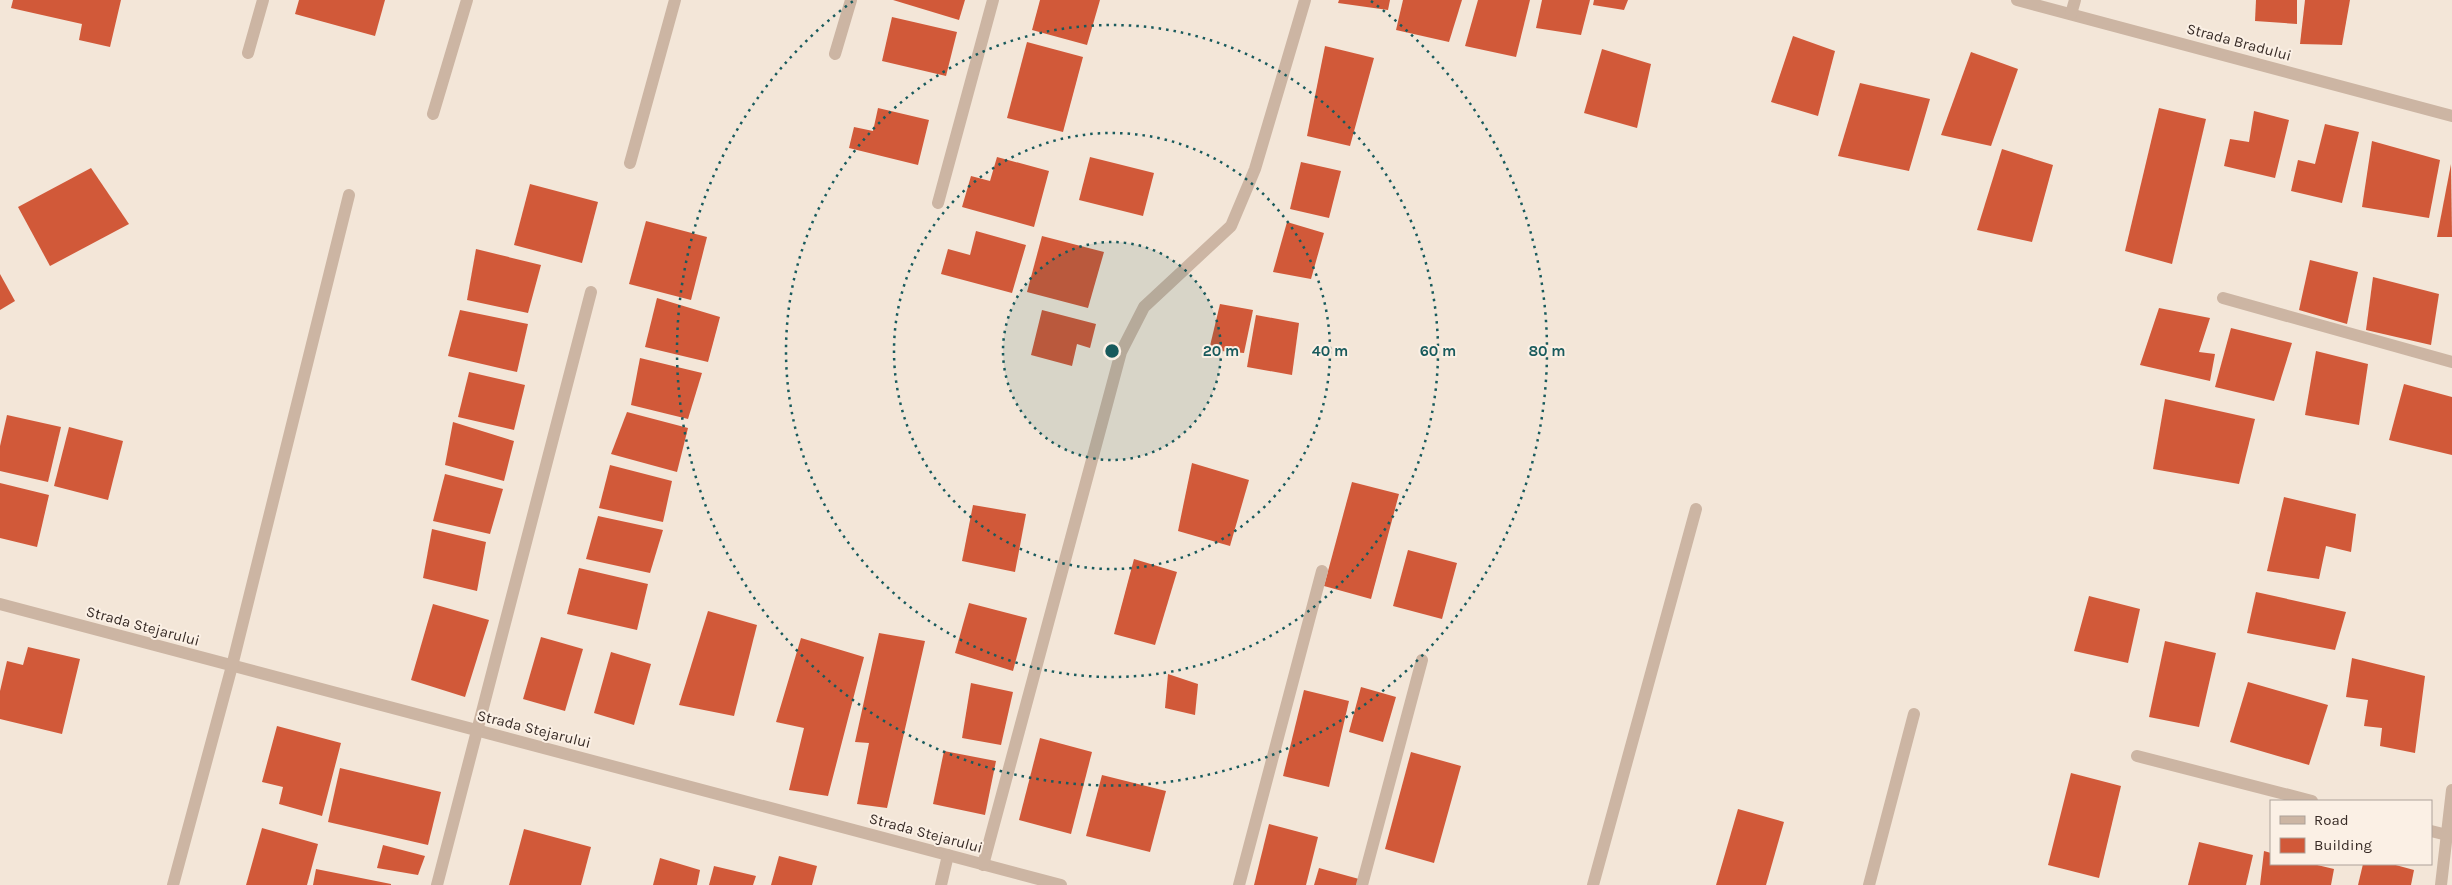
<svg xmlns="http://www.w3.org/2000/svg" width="2452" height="885" font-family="Karla,sans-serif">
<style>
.building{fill:#d15939}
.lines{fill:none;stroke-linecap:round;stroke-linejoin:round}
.street{stroke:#ccb5a3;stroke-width:12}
.ring{fill:none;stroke:#185a5c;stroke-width:2.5;stroke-dasharray:2.5 5}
.labels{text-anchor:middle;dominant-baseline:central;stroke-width:4;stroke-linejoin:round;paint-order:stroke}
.street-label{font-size:15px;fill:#372b26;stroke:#fbf0e5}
.centre{fill:#185a5c;stroke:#fbf0e5;stroke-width:2.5}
.ring-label{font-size:15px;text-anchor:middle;font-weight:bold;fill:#185a5c;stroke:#fbf0e5;stroke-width:4;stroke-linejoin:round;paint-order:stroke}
</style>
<rect width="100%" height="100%" fill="#f3e6d8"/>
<!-- building -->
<g class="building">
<path d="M 13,0 L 121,0 L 110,47 L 79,40 L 82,24 L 11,8 Z"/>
<path d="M 299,0 L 385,0 L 375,36 L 295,14 Z"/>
<path d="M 893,0 L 965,0 L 959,20 Z"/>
<path d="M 1040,0 L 1100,0 L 1087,45 L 1032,30 Z"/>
<path d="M 1339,0 L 1390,0 L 1388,10 L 1338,3 Z"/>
<path d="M 1403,0 L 1462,0 L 1449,42 L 1396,30 Z"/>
<path d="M 1478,0 L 1530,0 L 1516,57 L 1465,46 Z"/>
<path d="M 1542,0 L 1590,0 L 1581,35 L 1536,28 Z"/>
<path d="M 1594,0 L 1628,0 L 1624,10 L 1593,5 Z"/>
<path d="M 2256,0 L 2297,0 L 2297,24 L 2255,21 Z"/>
<path d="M 2305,0 L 2350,0 L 2342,45 L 2300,44 Z"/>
<path d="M 892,17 L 957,32 L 946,76 L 882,61 Z"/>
<path d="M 1793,36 L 1835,51 L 1818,116 L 1771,102 Z"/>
<path d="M 1027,42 L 1083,57 L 1063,132 L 1007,118 Z"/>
<path d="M 1325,46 L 1374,58 L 1350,146 L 1307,136 Z"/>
<path d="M 1602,49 L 1651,64 L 1637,128 L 1584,113 Z"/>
<path d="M 1971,52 L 2018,69 L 1991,146 L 1941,135 Z"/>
<path d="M 1860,83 L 1930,99 L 1909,171 L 1838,156 Z"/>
<path d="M 878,108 L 929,120 L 918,165 L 849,148 L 854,127 L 873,131 Z"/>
<path d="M 2159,108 L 2206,119 L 2172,264 L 2125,251 Z"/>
<path d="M 2254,111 L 2289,120 L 2275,178 L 2224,166 L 2230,139 L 2249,142 Z"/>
<path d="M 2325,124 L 2359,132 L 2342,203 L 2291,191 L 2298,160 L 2315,164 Z"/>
<path d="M 2372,141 L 2440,160 L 2429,218 L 2362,207 Z"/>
<path d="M 2002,149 L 2053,165 L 2032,242 L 1977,230 Z"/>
<path d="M 997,157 L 1049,171 L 1034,227 L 962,207 L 971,176 L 990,181 Z"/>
<path d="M 1090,157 L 1154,173 L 1143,216 L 1079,200 Z"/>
<path d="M 1301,162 L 1341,171 L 1329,218 L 1290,209 Z"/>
<path d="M 2451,164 L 2452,237 L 2437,237 Z"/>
<path d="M 91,168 L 129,224 L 50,266 L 18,207 Z"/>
<path d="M 530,184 L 598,202 L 582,263 L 514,245 Z"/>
<path d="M 646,221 L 707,237 L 691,300 L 629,284 Z"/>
<path d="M 1287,222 L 1324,233 L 1311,279 L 1273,272 Z"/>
<path d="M 976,231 L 1026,245 L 1012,293 L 941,274 L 948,249 L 970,255 Z"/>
<path d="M 1042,236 L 1104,252 L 1088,308 L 1027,292 Z"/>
<path d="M 476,249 L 541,265 L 528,313 L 467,300 Z"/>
<path d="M 2310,260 L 2358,272 L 2347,324 L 2299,310 Z"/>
<path d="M 0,274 L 15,301 L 0,310 Z"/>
<path d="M 2373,277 L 2439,294 L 2431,345 L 2366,330 Z"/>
<path d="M 657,298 L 720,317 L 708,362 L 645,347 Z"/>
<path d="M 1220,304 L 1253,310 L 1244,353 L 1209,350 Z"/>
<path d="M 2159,308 L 2210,318 L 2199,352 L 2215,354 L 2210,381 L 2140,365 Z"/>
<path d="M 460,310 L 528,324 L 517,372 L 448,356 Z"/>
<path d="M 1042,310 L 1096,324 L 1090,348 L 1077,344 L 1072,366 L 1031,355 Z"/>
<path d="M 1256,315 L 1299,323 L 1292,375 L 1247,367 Z"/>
<path d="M 2231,328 L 2292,343 L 2274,401 L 2215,387 Z"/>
<path d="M 2316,351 L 2368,364 L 2359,425 L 2305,415 Z"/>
<path d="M 640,358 L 702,373 L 688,419 L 631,405 Z"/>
<path d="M 469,372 L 525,385 L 514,430 L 458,417 Z"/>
<path d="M 2404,384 L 2452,397 L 2452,455 L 2389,440 Z"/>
<path d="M 2165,399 L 2255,419 L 2239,484 L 2153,469 Z"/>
<path d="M 627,412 L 688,428 L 677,472 L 611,454 Z"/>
<path d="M 7,415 L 61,427 L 48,482 L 0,471 L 0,446 Z"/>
<path d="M 453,422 L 514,441 L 504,481 L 445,465 Z"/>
<path d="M 69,427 L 123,441 L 108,500 L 54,486 Z"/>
<path d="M 1192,463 L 1249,480 L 1230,546 L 1178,531 Z"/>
<path d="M 610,465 L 672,481 L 663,522 L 599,508 Z"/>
<path d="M 445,474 L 503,489 L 490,534 L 433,521 Z"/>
<path d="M 1352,482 L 1399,494 L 1371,599 L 1324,586 Z"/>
<path d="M 0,483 L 49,495 L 37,547 L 0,538 Z"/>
<path d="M 2284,497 L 2356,514 L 2351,552 L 2326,546 L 2319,579 L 2267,571 Z"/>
<path d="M 973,505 L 1026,514 L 1015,572 L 962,561 Z"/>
<path d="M 598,516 L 663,530 L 650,573 L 586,559 Z"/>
<path d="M 432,529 L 486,542 L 477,591 L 423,578 Z"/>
<path d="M 1408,550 L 1457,563 L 1442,619 L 1393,606 Z"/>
<path d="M 1134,559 L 1177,572 L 1155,645 L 1114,634 Z"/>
<path d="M 579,568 L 648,584 L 637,630 L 567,614 Z"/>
<path d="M 2256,592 L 2346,612 L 2335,650 L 2247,633 Z"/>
<path d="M 2089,596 L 2140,609 L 2128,663 L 2074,651 Z"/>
<path d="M 969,603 L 1027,618 L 1013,671 L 955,653 Z"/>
<path d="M 433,604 L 489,620 L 465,697 L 411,680 Z"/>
<path d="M 708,611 L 757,625 L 734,716 L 679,705 Z"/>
<path d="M 879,633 L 925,641 L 887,808 L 857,804 L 869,743 L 855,742 Z"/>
<path d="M 541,637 L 583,649 L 565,711 L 523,699 Z"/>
<path d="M 801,638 L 864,657 L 828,796 L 789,790 L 804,728 L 776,722 Z"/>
<path d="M 2165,641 L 2216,653 L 2199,727 L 2149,717 Z"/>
<path d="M 28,647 L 80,659 L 62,734 L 0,719 L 0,691 L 7,661 L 23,665 Z"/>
<path d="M 611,652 L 651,664 L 634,725 L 594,713 Z"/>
<path d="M 2352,658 L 2425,676 L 2415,753 L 2380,746 L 2382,728 L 2364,726 L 2368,700 L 2346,697 Z"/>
<path d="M 1168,674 L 1198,684 L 1195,715 L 1165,708 Z"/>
<path d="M 2248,682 L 2328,705 L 2309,765 L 2230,742 Z"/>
<path d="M 971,683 L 1013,692 L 1001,745 L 962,738 Z"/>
<path d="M 1361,687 L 1396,697 L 1383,742 L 1349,732 Z"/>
<path d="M 1304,690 L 1349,701 L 1329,787 L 1283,776 Z"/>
<path d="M 277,726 L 341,743 L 322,816 L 279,804 L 283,787 L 262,782 Z"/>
<path d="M 1040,738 L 1092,752 L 1071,834 L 1019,820 Z"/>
<path d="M 944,751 L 996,761 L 985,815 L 933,804 Z"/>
<path d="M 1411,752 L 1461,766 L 1434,863 L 1385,849 Z"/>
<path d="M 340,768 L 441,792 L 428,845 L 328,822 Z"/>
<path d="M 2071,773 L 2121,786 L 2099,878 L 2048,865 Z"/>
<path d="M 1102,775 L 1166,791 L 1150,852 L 1086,836 Z"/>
<path d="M 1738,809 L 1784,822 L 1766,885 L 1716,885 Z"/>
<path d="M 1269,824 L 1318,837 L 1306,885 L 1254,885 Z"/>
<path d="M 262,828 L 318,844 L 307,885 L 246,885 Z"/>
<path d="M 524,829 L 591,847 L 581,885 L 509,885 Z"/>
<path d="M 2199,842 L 2253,855 L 2246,885 L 2188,885 Z"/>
<path d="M 383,845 L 425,856 L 418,875 L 377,868 Z"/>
<path d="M 2264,851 L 2271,853 L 2271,864 L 2313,864 L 2334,869 L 2331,885 L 2260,885 Z"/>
<path d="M 779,856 L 817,866 L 812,885 L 771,885 Z"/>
<path d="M 660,858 L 700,870 L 697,885 L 653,885 Z"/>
<path d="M 2363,864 L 2392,864 L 2414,870 L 2411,885 L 2358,885 Z"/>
<path d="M 714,866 L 756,876 L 753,885 L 709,885 Z"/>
<path d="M 1319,868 L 1359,879 L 1358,885 L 1314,885 Z"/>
<path d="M 316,869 L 391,884 L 391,885 L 313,885 Z"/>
</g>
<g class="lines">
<!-- street -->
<g class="street">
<path d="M 2017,0 L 2452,116"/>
<path d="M 2071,14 L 2075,0"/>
<path d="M 248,53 L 263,0"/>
<path d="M 835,54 L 851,0"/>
<path d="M 433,114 L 467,0"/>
<path d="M 630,163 L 675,0"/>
<path d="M 938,203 L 993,0"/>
<path d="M 2223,298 L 2452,362"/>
<path d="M 0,604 L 1061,885"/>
<path d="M 2137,756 L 2312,801"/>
<path d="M 2431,831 L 2447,835"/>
<path d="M 983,865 L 1121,352 L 1144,307 L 1231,226 L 1255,169 L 1305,0"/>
<path d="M 173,885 L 232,666 L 349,195"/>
<path d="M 437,885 L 591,292"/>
<path d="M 941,885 L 948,855"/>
<path d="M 1239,885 L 1322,571"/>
<path d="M 1362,885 L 1422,660"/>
<path d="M 1593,885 L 1696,509"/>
<path d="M 1869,885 L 1914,714"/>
<path d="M 2441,885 L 2452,790"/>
</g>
</g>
<!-- distance rings -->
<circle cx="1112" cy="351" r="109" fill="#185a5c" fill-opacity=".12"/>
<g class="ring">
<circle cx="1112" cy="351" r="109"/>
<circle cx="1112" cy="351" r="218"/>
<circle cx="1112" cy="351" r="326"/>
<path d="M1371 1A435 435 0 1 1 853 1"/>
</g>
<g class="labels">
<!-- street labels -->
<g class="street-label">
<text transform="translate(2239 42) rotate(15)">Strada Bradului</text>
<text transform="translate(143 626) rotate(15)">Strada Stejarului</text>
<text transform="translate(534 729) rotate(14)">Strada Stejarului</text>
<text transform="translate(926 833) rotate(15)">Strada Stejarului</text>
</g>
</g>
<circle cx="1112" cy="351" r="8" class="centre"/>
<g class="ring-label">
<text x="1221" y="356">20 m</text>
<text x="1330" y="356">40 m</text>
<text x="1438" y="356">60 m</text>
<text x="1547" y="356">80 m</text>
</g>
<!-- legend -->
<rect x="2270" y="800" width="162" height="65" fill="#fbf0e5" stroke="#ada199"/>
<rect x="2280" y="816" width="25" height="8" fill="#ccb5a3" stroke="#ada199"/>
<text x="2314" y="825" font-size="15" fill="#372b26">Road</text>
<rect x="2280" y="838" width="25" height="15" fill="#d15939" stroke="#ada199"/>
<text x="2314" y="850" font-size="15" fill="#372b26">Building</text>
</svg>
